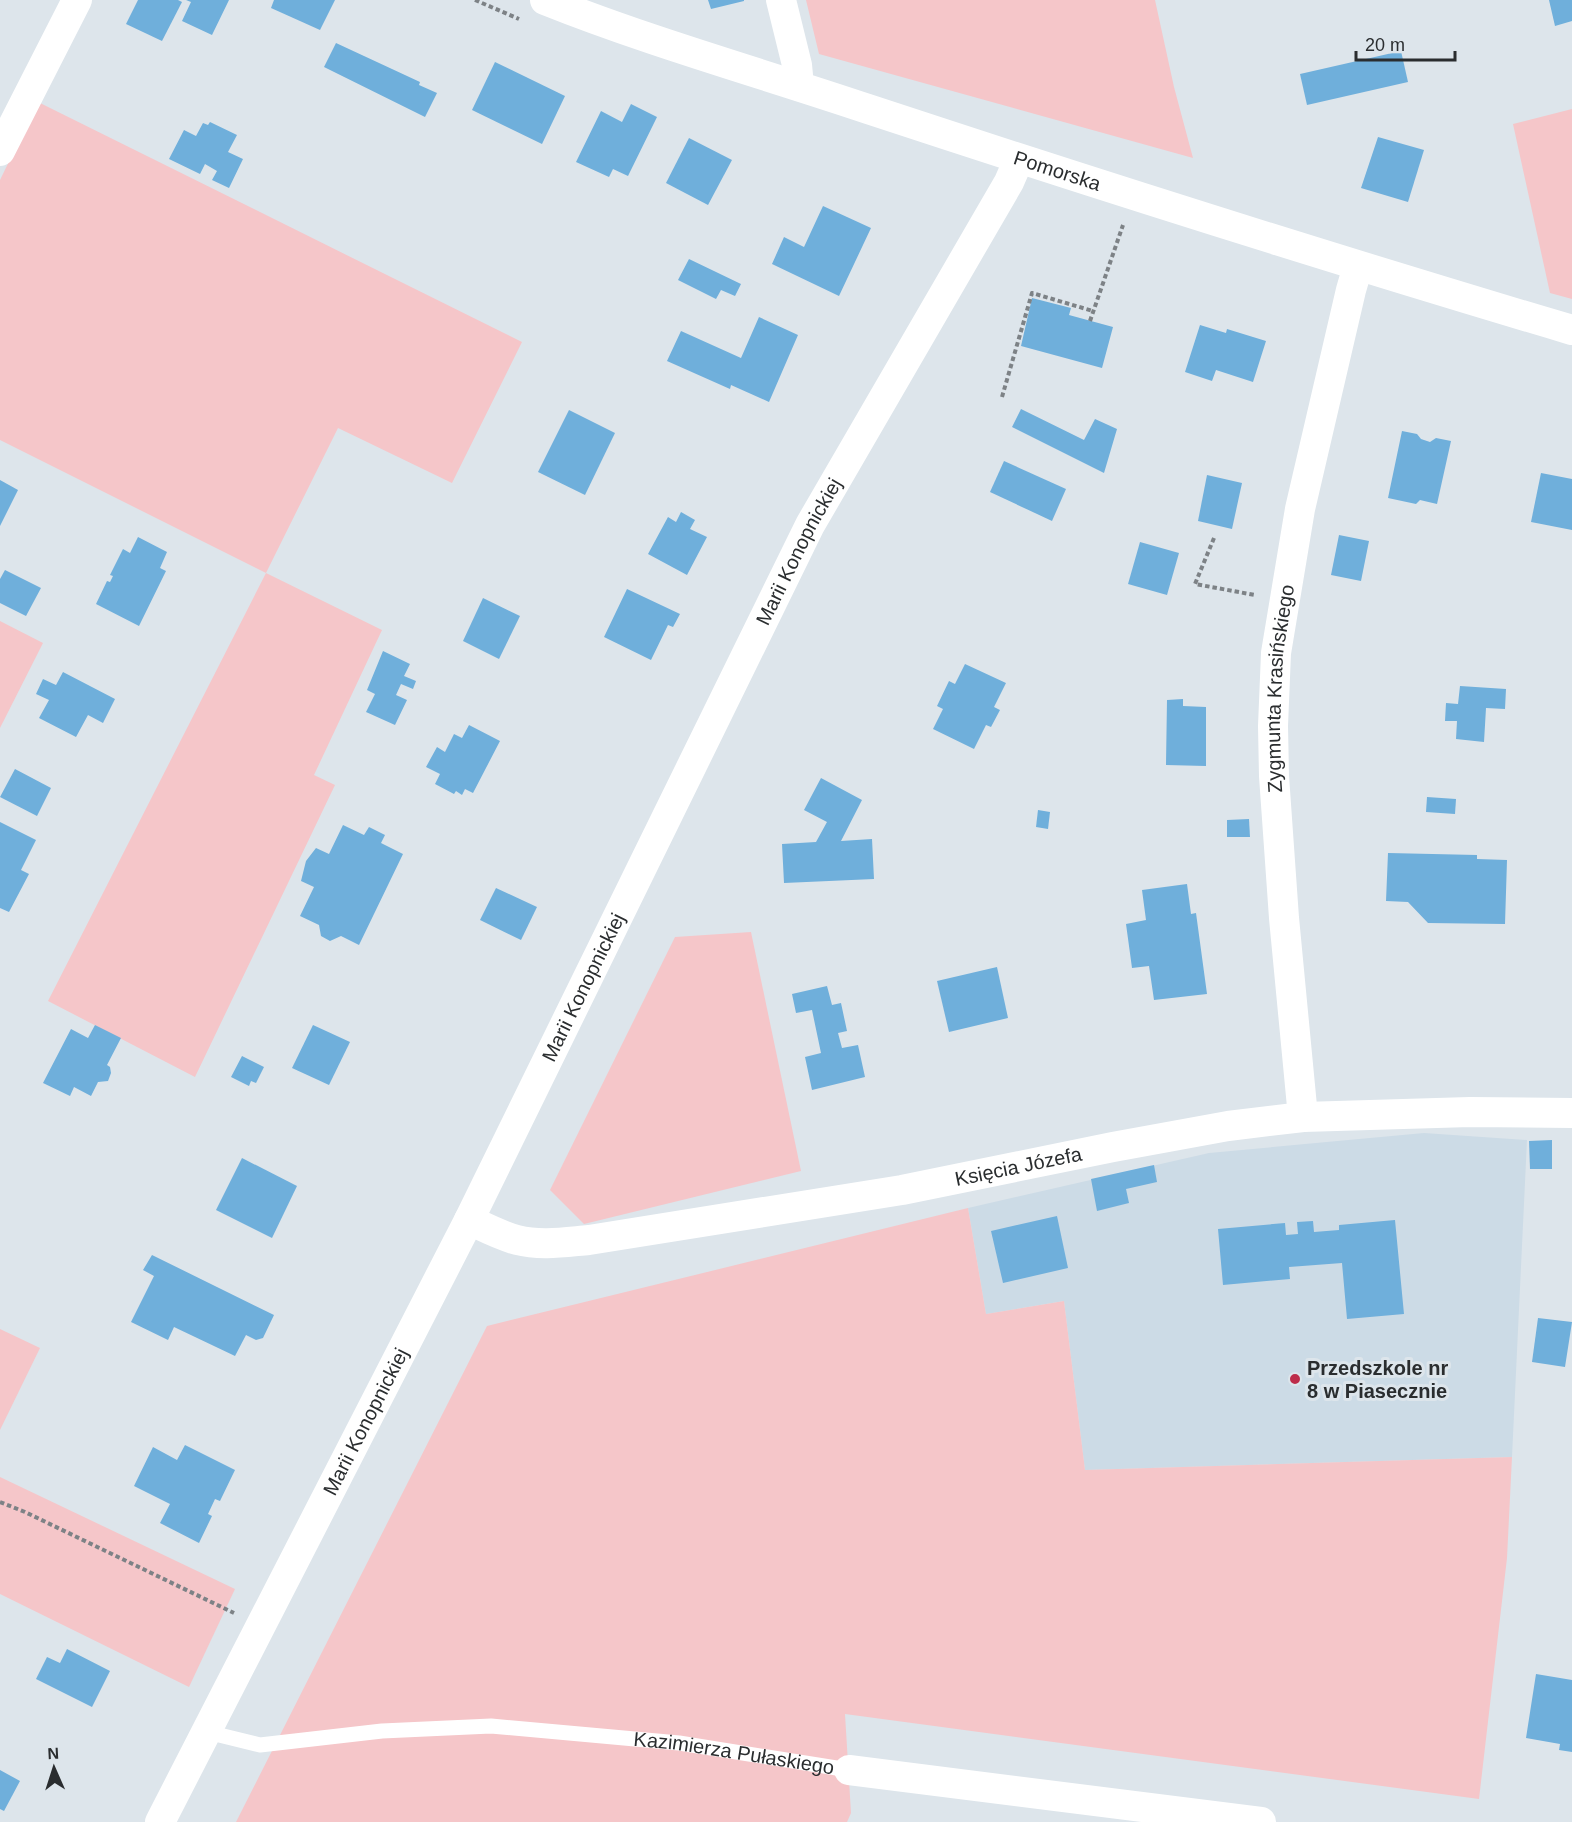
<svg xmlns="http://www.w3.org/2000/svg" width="1572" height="1822" font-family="Arial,sans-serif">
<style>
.built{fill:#ccdbe6}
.green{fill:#f5c6c9}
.building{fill:#6fafdb}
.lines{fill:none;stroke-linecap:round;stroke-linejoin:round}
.path{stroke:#7d8286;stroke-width:4;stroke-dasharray:4.5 3;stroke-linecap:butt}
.service{stroke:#fff;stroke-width:15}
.minor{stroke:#fff;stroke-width:30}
.poi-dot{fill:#bd2c4a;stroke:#dde5eb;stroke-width:2}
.labels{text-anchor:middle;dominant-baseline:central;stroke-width:6;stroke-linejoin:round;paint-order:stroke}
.street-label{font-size:20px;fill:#2a2d2f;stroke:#dde5eb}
.poi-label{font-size:20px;font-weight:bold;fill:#2a2d2f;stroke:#dde5eb;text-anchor:start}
</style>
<rect width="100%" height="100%" fill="#dde5eb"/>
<!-- built -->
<path class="built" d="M 1424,1133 L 1527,1140 L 1512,1457 L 1085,1470 L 1064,1301 L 986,1314 L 968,1208 L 1209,1153 Z"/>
<!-- green -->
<g class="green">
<path d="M 806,0 L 1155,0 L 1174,87 L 1193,158 L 819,54 Z"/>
<path d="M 38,102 L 522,342 L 452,483 L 338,428 L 266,573 L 382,630 L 314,775 L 335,785 L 195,1077 L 48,1001 L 266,573 L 0,440 L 0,180 Z"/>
<path d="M 1572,109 L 1572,299 L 1550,293 L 1513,124 Z"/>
<path d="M 0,621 L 43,643 L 0,728 Z"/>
<path d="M 751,932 L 801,1171 L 584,1224 L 550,1190 L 675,937 Z"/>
<path d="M 968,1208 L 986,1314 L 1064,1301 L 1085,1470 L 1512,1457 L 1507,1558 L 1479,1799 L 845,1714 L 851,1813 L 847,1822 L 236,1822 L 487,1326 Z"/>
<path d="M 0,1329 L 40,1348 L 0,1430 Z"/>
<path d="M 0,1477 L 235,1589 L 189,1687 L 0,1594 Z"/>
</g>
<!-- building -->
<g class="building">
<path d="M 138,0 L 178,0 L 182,2 L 162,41 L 126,24 Z"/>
<path d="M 186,0 L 229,0 L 212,35 L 182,21 L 191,2 Z"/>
<path d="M 274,0 L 335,0 L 320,30 L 271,8 Z"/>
<path d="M 708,0 L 744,0 L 744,1 L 711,9 Z"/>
<path d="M 1549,0 L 1572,0 L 1572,21 L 1555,26 Z"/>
<path d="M 336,43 L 420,82 L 419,85 L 437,93 L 425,117 L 324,67 Z"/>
<path d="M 1401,51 L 1408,82 L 1307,105 L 1300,74 Z"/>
<path d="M 495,62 L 565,96 L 542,144 L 472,110 Z"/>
<path d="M 631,104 L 657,117 L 628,176 L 613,169 L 609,177 L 576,162 L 601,111 L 622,122 Z"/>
<path d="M 210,122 L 237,135 L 228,152 L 243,159 L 229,188 L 212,180 L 217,171 L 205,164 L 200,174 L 169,159 L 184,130 L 196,136 L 203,123 L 208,125 Z"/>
<path d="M 1378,137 L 1424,150 L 1408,202 L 1361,188 Z"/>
<path d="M 689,138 L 732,160 L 708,205 L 666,183 Z"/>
<path d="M 823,206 L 871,228 L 839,296 L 772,264 L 784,237 L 804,247 Z"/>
<path d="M 689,259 L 741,284 L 735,296 L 721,290 L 716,299 L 678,280 Z"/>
<path d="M 1032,298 L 1071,308 L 1069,315 L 1113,327 L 1102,368 L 1021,346 Z"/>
<path d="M 759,317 L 798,335 L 769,402 L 731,385 L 730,389 L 667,361 L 681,331 L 741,358 Z"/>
<path d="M 1200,325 L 1226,333 L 1227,329 L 1266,341 L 1253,382 L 1216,370 L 1212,381 L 1185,372 Z"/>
<path d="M 1021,409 L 1084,440 L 1095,419 L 1117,429 L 1104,473 L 1012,427 Z"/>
<path d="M 569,410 L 615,433 L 585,495 L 538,472 Z"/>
<path d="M 1402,431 L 1417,434 L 1421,439 L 1430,442 L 1436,438 L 1451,441 L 1437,504 L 1420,500 L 1416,504 L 1388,498 Z"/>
<path d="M 1004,461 L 1066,489 L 1052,521 L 990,492 Z"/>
<path d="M 1541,473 L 1572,479 L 1572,530 L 1531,522 Z"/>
<path d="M 1207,475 L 1242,483 L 1232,529 L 1198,521 Z"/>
<path d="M 0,480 L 18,490 L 0,526 Z"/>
<path d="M 681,512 L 695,520 L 690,529 L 707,537 L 687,575 L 648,554 L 668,517 L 676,522 Z"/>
<path d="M 1339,535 L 1369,541 L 1361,581 L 1331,575 Z"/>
<path d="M 138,537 L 167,552 L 160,568 L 166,571 L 139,626 L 96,604 L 107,581 L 110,582 L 113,576 L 110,575 L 123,549 L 130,553 Z"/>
<path d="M 1140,542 L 1179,553 L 1167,595 L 1128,584 Z"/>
<path d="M 5,570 L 41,588 L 26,616 L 0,603 L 0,579 Z"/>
<path d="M 627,589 L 680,614 L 673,627 L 668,625 L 651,660 L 604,637 Z"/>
<path d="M 483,598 L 520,616 L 499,659 L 463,641 Z"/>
<path d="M 383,651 L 410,664 L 404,676 L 416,681 L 413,689 L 401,684 L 396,695 L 407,700 L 395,725 L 366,712 L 375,694 L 367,690 Z"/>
<path d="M 965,664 L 1006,683 L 994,707 L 1000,710 L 991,727 L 986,725 L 974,749 L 933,729 L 943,709 L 937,706 L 949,681 L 955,684 Z"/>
<path d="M 63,672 L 115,699 L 103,723 L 88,715 L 76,737 L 39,718 L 49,700 L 36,694 L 43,679 L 56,685 Z"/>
<path d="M 1460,686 L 1506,689 L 1505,709 L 1486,708 L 1484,742 L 1456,739 L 1457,721 L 1445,721 L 1446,703 L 1458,704 Z"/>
<path d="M 1183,699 L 1183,706 L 1206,707 L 1206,766 L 1166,765 L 1167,700 Z"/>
<path d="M 469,725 L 500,741 L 473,793 L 465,789 L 462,795 L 456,791 L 454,794 L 435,784 L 440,774 L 426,767 L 437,747 L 445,752 L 454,734 L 462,738 Z"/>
<path d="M 15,769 L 51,788 L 37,816 L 0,797 Z"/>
<path d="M 821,778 L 862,800 L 841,841 L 872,839 L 874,879 L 784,883 L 782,844 L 816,842 L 827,822 L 804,810 Z"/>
<path d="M 1427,797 L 1456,799 L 1455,814 L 1426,812 Z"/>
<path d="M 1038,810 L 1050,812 L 1048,829 L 1036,827 Z"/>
<path d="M 1249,819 L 1250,837 L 1227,837 L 1227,820 Z"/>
<path d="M 0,822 L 36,840 L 21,870 L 29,874 L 9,912 L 0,908 Z"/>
<path d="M 343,825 L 364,835 L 369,827 L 385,835 L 381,843 L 403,854 L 359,945 L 341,936 L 330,941 L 321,936 L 319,925 L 300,916 L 314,887 L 301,881 L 306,861 L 316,848 L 329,854 Z"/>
<path d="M 1388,853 L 1477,855 L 1477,859 L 1507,860 L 1505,924 L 1428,923 L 1408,902 L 1386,901 Z"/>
<path d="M 1187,884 L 1191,914 L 1196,913 L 1207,994 L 1154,1000 L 1149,966 L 1132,968 L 1126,924 L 1146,920 L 1142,890 Z"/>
<path d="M 496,888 L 537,907 L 521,940 L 480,920 Z"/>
<path d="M 997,967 L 1008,1018 L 949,1032 L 937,981 Z"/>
<path d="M 827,986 L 832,1005 L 841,1003 L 847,1031 L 838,1033 L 842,1048 L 858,1045 L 865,1077 L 812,1090 L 805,1057 L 821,1053 L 812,1010 L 796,1013 L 792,994 Z"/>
<path d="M 95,1025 L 121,1038 L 107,1065 L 110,1067 L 111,1073 L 108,1081 L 98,1082 L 91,1096 L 74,1087 L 70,1096 L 43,1083 L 71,1029 L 88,1038 Z"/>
<path d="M 313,1025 L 350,1042 L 329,1085 L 292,1068 Z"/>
<path d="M 242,1056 L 264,1067 L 256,1083 L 251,1081 L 249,1086 L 231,1077 Z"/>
<path d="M 1552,1140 L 1552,1169 L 1530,1169 L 1529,1141 Z"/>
<path d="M 242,1158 L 297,1186 L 272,1238 L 216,1210 Z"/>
<path d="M 1154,1165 L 1157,1182 L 1126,1189 L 1129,1203 L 1097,1211 L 1091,1179 Z"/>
<path d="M 1057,1216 L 1068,1268 L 1003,1283 L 991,1231 Z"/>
<path d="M 1395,1220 L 1404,1314 L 1347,1319 L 1342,1263 L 1289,1267 L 1290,1279 L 1223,1285 L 1218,1229 L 1285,1223 L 1286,1235 L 1298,1234 L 1297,1222 L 1313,1221 L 1314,1232 L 1339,1230 L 1339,1225 Z"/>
<path d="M 152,1255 L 274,1315 L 263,1338 L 256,1340 L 246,1335 L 235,1356 L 174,1327 L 168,1340 L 131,1322 L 154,1276 L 143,1270 Z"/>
<path d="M 1538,1318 L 1572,1322 L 1565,1367 L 1532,1362 Z"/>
<path d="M 185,1445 L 235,1470 L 220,1501 L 215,1499 L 208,1514 L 212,1516 L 199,1543 L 160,1523 L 170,1504 L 134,1486 L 153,1447 L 177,1460 Z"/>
<path d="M 67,1649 L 110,1671 L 92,1707 L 36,1679 L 47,1657 L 60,1663 Z"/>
<path d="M 1536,1674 L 1572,1680 L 1572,1752 L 1559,1750 L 1560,1744 L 1526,1738 Z"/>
<path d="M 0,1770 L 20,1781 L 4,1811 L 0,1809 Z"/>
</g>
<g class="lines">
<!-- path -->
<g class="path">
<path d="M 475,0 L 519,19"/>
<path d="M 1090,321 L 1123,225"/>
<path d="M 1002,397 L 1032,293 L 1093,311"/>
<path d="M 1214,538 L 1195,584 L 1255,595"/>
<path d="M 0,1502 L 25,1512 L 234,1613"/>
</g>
<!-- service -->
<path class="service" id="s1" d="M 207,1732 L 260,1745 L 382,1731 L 491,1726 L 679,1743 L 849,1770"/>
<!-- minor -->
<g class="minor">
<path id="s2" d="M 545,0 C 650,42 761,73 868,109 C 1102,186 1336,260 1572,330"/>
<path d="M 781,0 L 797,65 L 799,86"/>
<path d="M 0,151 L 77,0"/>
<path id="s3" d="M 1303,1117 L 1284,918 L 1274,776 L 1273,726 L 1276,653 L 1300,509 L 1351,290 L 1358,266"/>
<path id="s4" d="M 469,1220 C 484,1227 501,1236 517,1240 C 541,1246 565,1242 589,1240 L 902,1190 L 1113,1147 L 1228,1126 L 1303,1117 L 1470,1112 L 1572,1113"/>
<path d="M 849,1770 L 1261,1822"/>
<path id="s5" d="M 160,1822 L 469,1220 L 810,525 L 1009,182 L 1019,159"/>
</g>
</g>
<!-- markers -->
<circle class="poi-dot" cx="1295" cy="1379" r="6"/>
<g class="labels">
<!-- street labels -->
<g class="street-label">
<text stroke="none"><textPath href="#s2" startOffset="540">Pomorska</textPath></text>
<text stroke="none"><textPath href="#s5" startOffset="1422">Marii Konopnickiej</textPath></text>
<text stroke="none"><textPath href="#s3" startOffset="430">Zygmunta Krasińskiego</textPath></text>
<text stroke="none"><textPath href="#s5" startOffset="936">Marii Konopnickiej</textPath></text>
<text stroke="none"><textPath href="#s4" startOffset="560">Księcia Józefa</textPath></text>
<text stroke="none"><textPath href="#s5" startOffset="450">Marii Konopnickiej</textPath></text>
<text stroke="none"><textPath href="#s1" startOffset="531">Kazimierza Pułaskiego</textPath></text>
</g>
<!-- poi labels -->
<g class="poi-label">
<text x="1307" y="1368">Przedszkole nr<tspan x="1307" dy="23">8 w Piasecznie</tspan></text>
</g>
</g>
<!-- north arrow -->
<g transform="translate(54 1768) rotate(357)" stroke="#dde5eb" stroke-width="4.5" paint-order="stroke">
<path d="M0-4.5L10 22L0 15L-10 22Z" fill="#2a2d2f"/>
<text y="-9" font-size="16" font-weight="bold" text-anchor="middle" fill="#2a2d2f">N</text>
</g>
<!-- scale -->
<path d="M1356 51v9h99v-9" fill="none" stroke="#2a2d2f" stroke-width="3"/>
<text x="1365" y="51" font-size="18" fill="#2a2d2f" stroke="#dde5eb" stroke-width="4.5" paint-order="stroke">20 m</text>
</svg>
